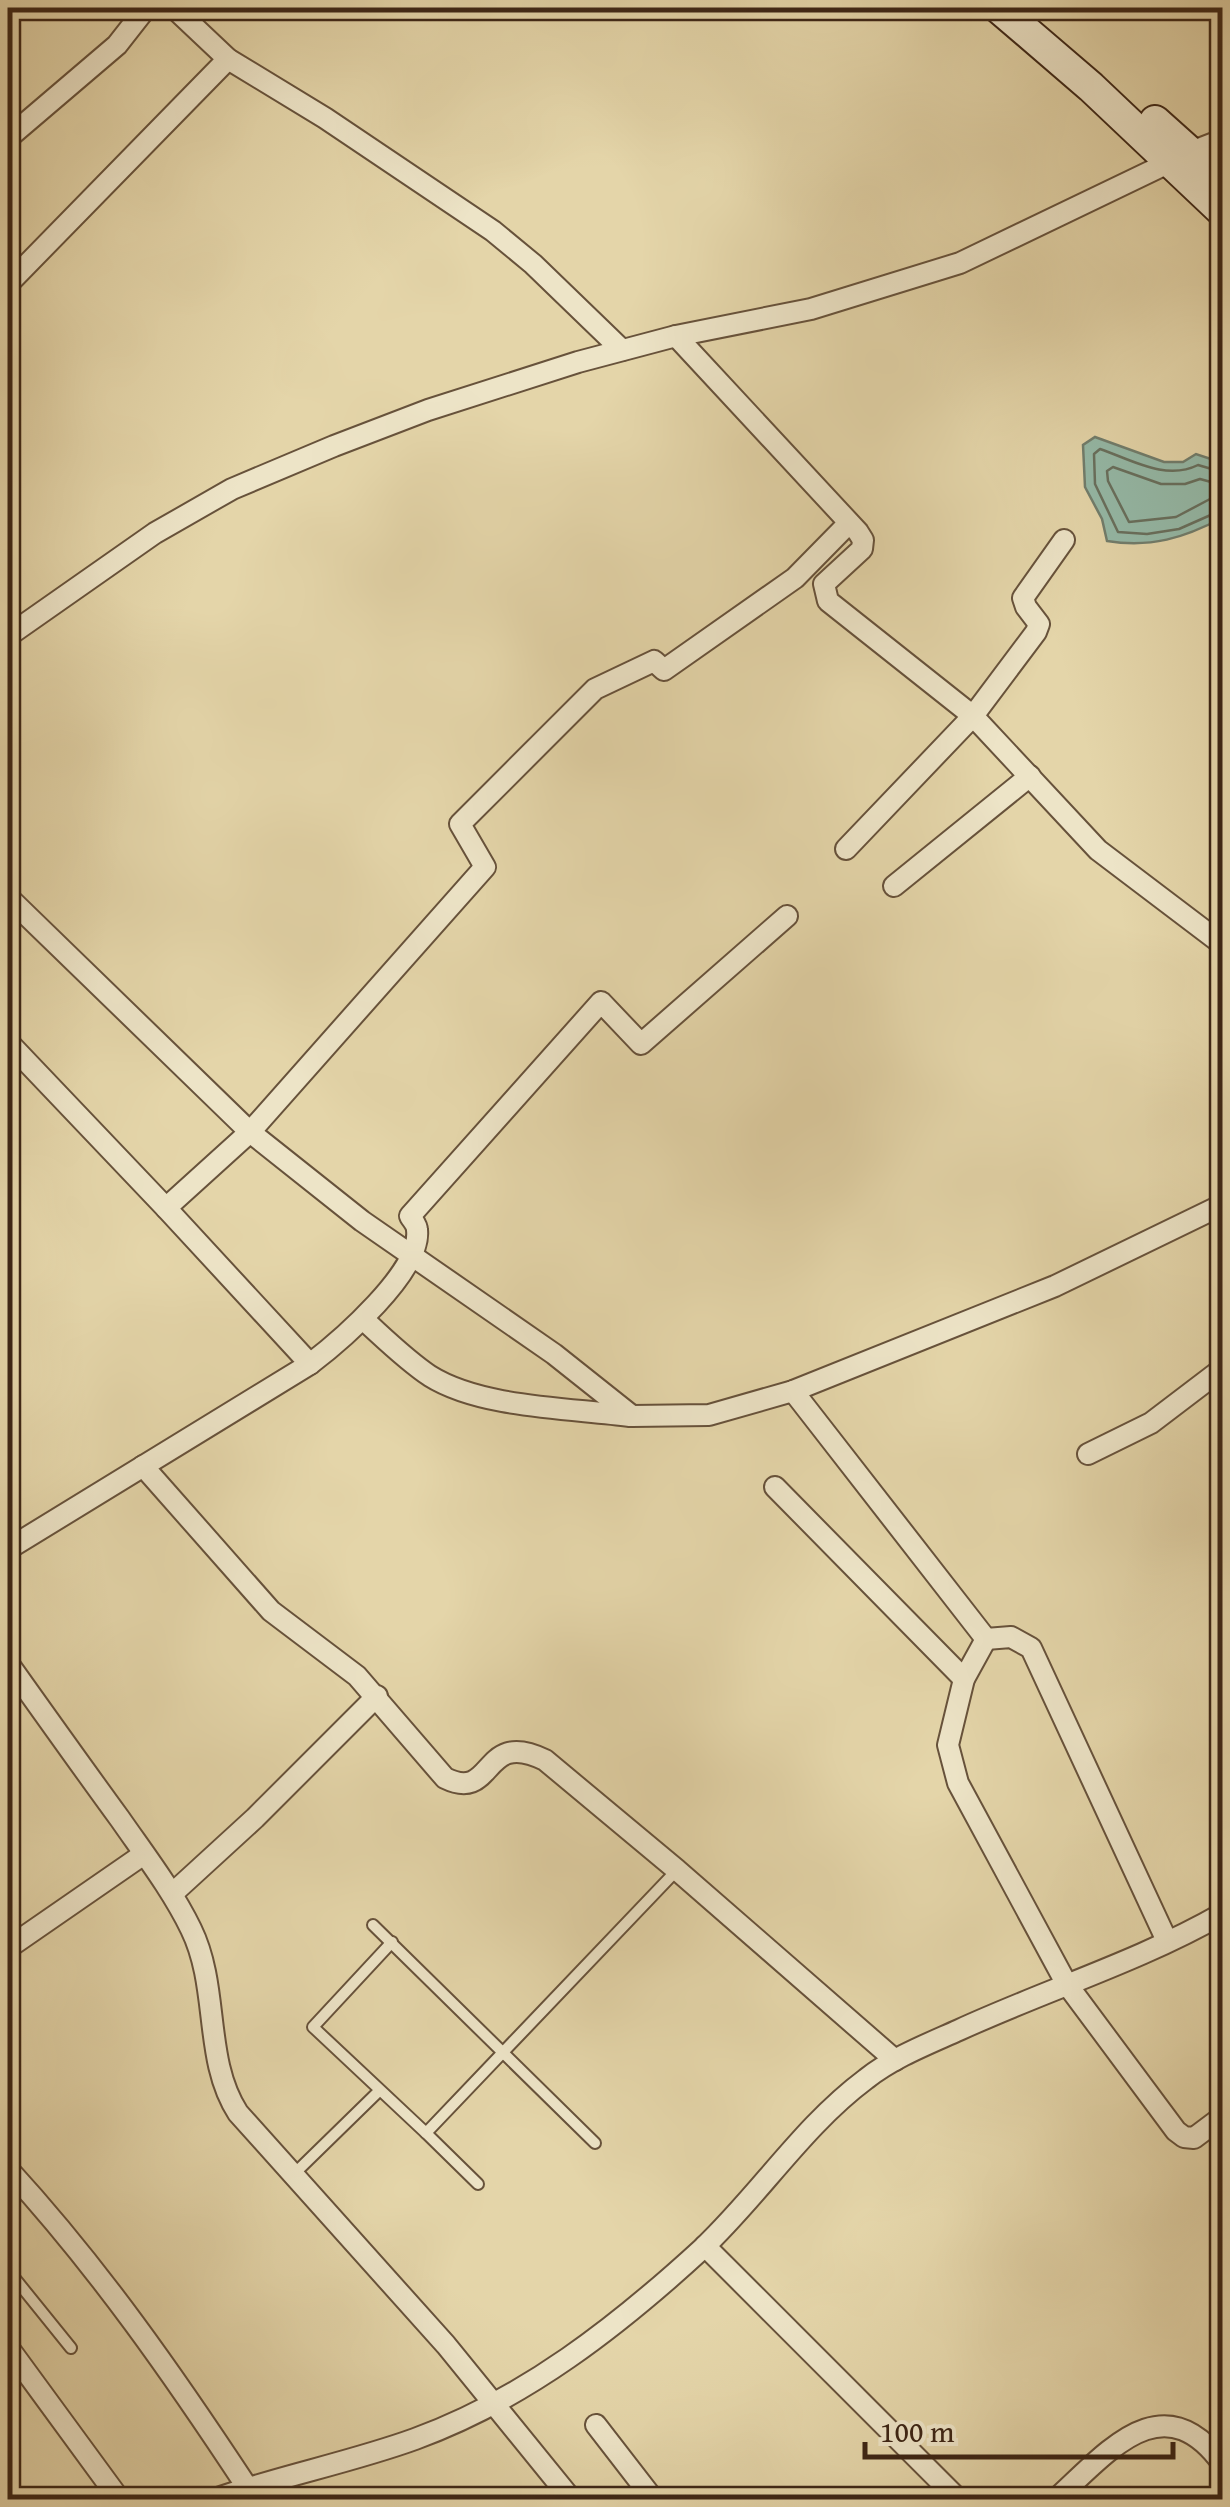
<svg xmlns="http://www.w3.org/2000/svg" width="1230" height="2507" font-family="'Gentium Book Plus',serif">
<style>
.water{fill:#95b9a7;stroke:#727e6d;stroke-width:2.5}
.lines{fill:none;stroke-linecap:round;stroke-linejoin:round}
.shore{stroke:#69705e;stroke-width:2.5}
.lane-casing{stroke:#67523b;stroke-width:14}
.street-casing{stroke:#67523b;stroke-width:24}
.secondary-casing{stroke:#3d2616;stroke-width:34}
.lane{stroke:#ede4c7;stroke-width:10}
.street{stroke:#ede4c7;stroke-width:20}
.secondary{stroke:#ede4c7;stroke-width:30}
</style>
<rect width="100%" height="100%" fill="#e4d5a9"/>
<filter id="stains"><feTurbulence type="fractalNoise" baseFrequency=".002" numOctaves="4"/><feColorMatrix values="0 0 0 0 .2 0 0 0 0 .09 0 0 0 0 .02 0 0 0 .5 -.17"/></filter>
<radialGradient id="worn" r=".72"><stop offset=".6" stop-color="#630" stop-opacity="0"/><stop offset="1" stop-color="#630" stop-opacity=".3"/></radialGradient>
<!-- water -->
<path class="water" d="M 1095,437 L 1164,462 L 1183,462 L 1196,454 L 1220,462 L 1222,518 C 1184,538 1151,548 1107,541 L 1102,519 L 1085,487 L 1083,445 Z"/>
<g class="lines">
<!-- shore -->
<g class="shore">
<path d="M 1222,472 L 1198,465 C 1166,481 1132,460 1100,449 L 1094,454 L 1095,484 L 1118,532 L 1147,534 L 1179,529 L 1222,510"/>
<path d="M 1222,485 L 1200,479 L 1185,484 L 1161,484 L 1113,467 L 1107,471 L 1108,481 L 1129,522 L 1176,517 L 1210,499 L 1222,497"/>
</g>
<!-- lane casing -->
<g class="lane-casing">
<g id="lane">
<path d="M 373,1925 L 595,2143"/>
<path d="M 392,1942 L 313,2027 L 426,2133 L 677,1870"/>
<path d="M 426,2133 L 478,2184"/>
<path d="M 293,2175 L 379,2091"/>
<path d="M 8,2270 L 71,2348"/>
</g>
</g>
<!-- street casing -->
<g class="street-casing">
<g id="street">
<path d="M 174,8 L 228,59 L 325,118 L 493,231 L 533,264 L 622,350"/>
<path d="M 8,138 L 117,45 L 146,8"/>
<path d="M 8,284 L 228,59"/>
<path d="M 676,336 L 858,532 L 863,540 L 862,549 L 824,584 L 828,601 L 973,716 L 1098,850 L 1222,944"/>
<path d="M 8,636 L 155,533 L 232,489 L 334,446 L 428,410 L 578,362 L 676,336 L 811,309 L 960,263 L 1191,152 L 1222,140"/>
<path d="M 846,849 L 973,716 L 1036,632 L 1039,624 L 1026,607 L 1023,598 L 1064,540"/>
<path d="M 894,886 L 1030,776"/>
<path d="M 8,897 L 250,1132 L 362,1221 L 554,1354 L 632,1416 L 709,1415 L 793,1391 L 1055,1286 L 1222,1205"/>
<path d="M 8,1042 L 166,1208 L 310,1364 L 8,1549"/>
<path d="M 166,1208 L 250,1132 L 485,867 L 460,824 L 595,689 L 654,661 L 664,670 L 795,578 L 849,523"/>
<path d="M 364,1320 C 385,1339 406,1360 430,1376 C 481,1408 570,1408 630,1416"/>
<path d="M 310,1364 C 339,1342 422,1271 417,1230 C 417,1225 413,1221 410,1216 L 601,1002 L 641,1044 L 787,916"/>
<path d="M 793,1391 L 986,1639"/>
<path d="M 1088,1454 L 1151,1423 L 1222,1369"/>
<path d="M 143,1466 L 271,1611 L 357,1676 L 445,1778 C 496,1803 480,1728 545,1760 L 677,1870 L 895,2060"/>
<path d="M 775,1487 L 964,1679"/>
<path d="M 986,1639 L 964,1679 L 948,1745 L 958,1783 L 1066,1983 L 1176,2131 L 1184,2137 L 1194,2138 L 1222,2117"/>
<path d="M 986,1639 L 1011,1637 L 1031,1648 L 1167,1941"/>
<path d="M 8,1663 C 45,1715 82,1767 120,1819 C 145,1855 172,1890 191,1929 C 220,1988 203,2059 238,2113 L 446,2345 L 572,2500"/>
<path d="M 172,1894 L 255,1818 L 377,1696"/>
<path d="M 8,1948 L 144,1854"/>
<path d="M 8,2169 C 98,2267 174,2376 247,2487"/>
<path d="M 705,2246 L 959,2500"/>
<path d="M 8,2347 L 120,2500"/>
<path d="M 596,2425 L 654,2500"/>
<path d="M 212,2500 C 279,2476 349,2463 415,2439 C 525,2399 618,2326 703,2248 C 760,2194 803,2126 866,2079 C 894,2057 928,2044 959,2030 C 1046,1990 1140,1961 1222,1914"/>
<path d="M 1055,2500 C 1107,2453 1162,2382 1222,2463"/>
</g>
</g>
<!-- secondary casing -->
<g class="secondary-casing">
<g id="secondary">
<path d="M 999,8 L 1091,87 L 1222,211"/>
<path d="M 1155,121 L 1222,181"/>
</g>
</g>
<!-- lane -->
<use href="#lane" class="lane"/>
<!-- street -->
<use href="#street" class="street"/>
<!-- secondary -->
<use href="#secondary" class="secondary"/>
</g>
<!-- margin -->
<rect width="1230" height="2507" fill="none" stroke="#e4d5a9" stroke-width="40"/>
<rect x="10" y="10" width="1210" height="2487" fill="none" stroke="#3d2616" stroke-width="5"/>
<rect x="20" y="20" width="1190" height="2467" fill="none" stroke="#3d2616" stroke-width="2.5"/>
<!-- scale -->
<path d="M865 2442v15h308v-15" fill="none" stroke="#3d2616" stroke-width="5"/>
<text x="880" y="2442" font-size="30" fill="#3d2616" stroke="#ede4c7" stroke-width="8" paint-order="stroke">100 m</text>
<rect width="100%" height="100%" filter="url(#stains)"/>
<rect width="100%" height="100%" fill="url(#worn)"/>
</svg>
